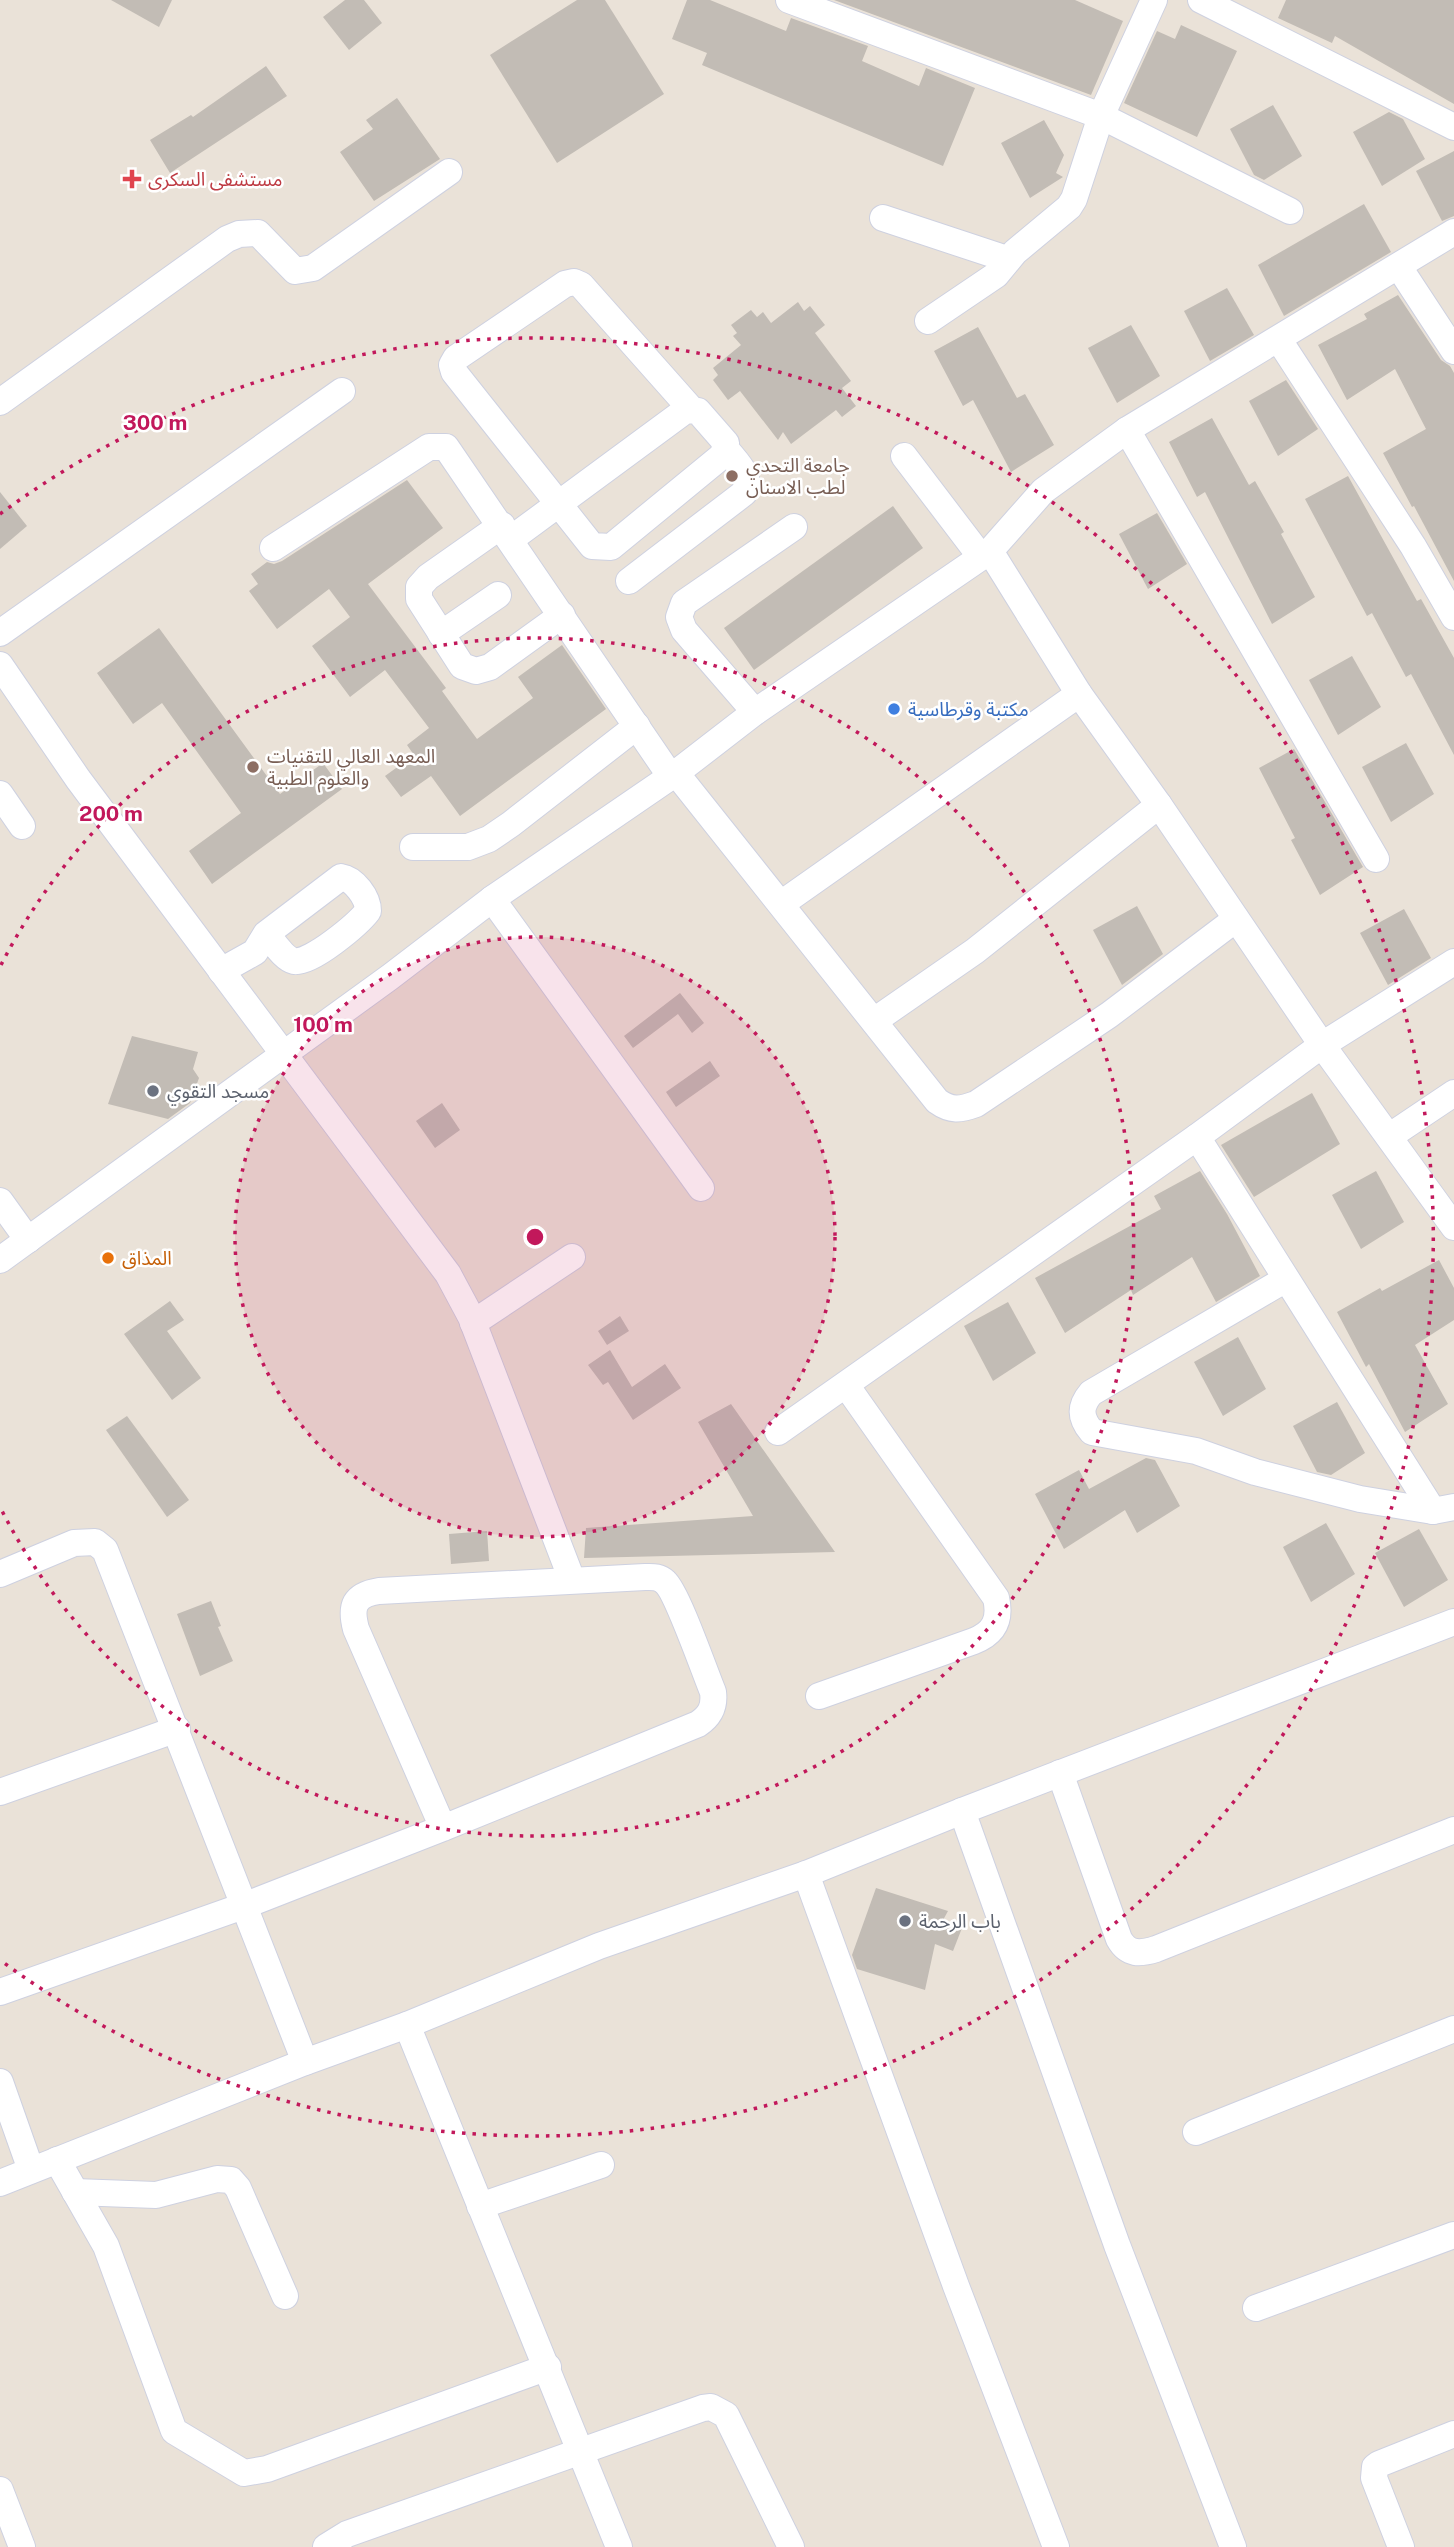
<svg xmlns="http://www.w3.org/2000/svg" width="1454" height="2547" font-family="'Public Sans','Noto Sans Arabic',sans-serif">
<style>
.building{fill:#c2bcb5}
.lines{fill:none;stroke-linecap:round;stroke-linejoin:round}
.minor-casing{stroke:#ced1e0;stroke-width:28}
.minor{stroke:#fff;stroke-width:26}
.ring{fill:none;stroke:#c2185b;stroke-width:3.5;stroke-dasharray:3.5 7}
.health-dot{fill:#e0444e;stroke:#fff;stroke-width:2.5}
.education-dot{fill:#8d6e63;stroke:#fff;stroke-width:2.5}
.shop-dot{fill:#3f7fe0;stroke:#fff;stroke-width:2.5}
.worship-dot{fill:#6b7280;stroke:#fff;stroke-width:2.5}
.food-dot{fill:#e8710a;stroke:#fff;stroke-width:2.5}
.labels{text-anchor:middle;dominant-baseline:central;stroke-width:5;stroke-linejoin:round;paint-order:stroke}
.health-label{font-size:19px;fill:#be3a42;stroke:#fff;text-anchor:start}
.education-label{font-size:19px;fill:#785e54;stroke:#fff;text-anchor:start}
.shop-label{font-size:19px;fill:#366cbe;stroke:#fff;text-anchor:start}
.worship-label{font-size:19px;fill:#5b616d;stroke:#fff;text-anchor:start}
.food-label{font-size:19px;fill:#c56008;stroke:#fff;text-anchor:start}
.centre{fill:#c2185b;stroke:#fff;stroke-width:3.5}
.ring-label{font-size:21px;text-anchor:middle;font-weight:bold;fill:#c2185b;stroke:#fff;stroke-width:5;stroke-linejoin:round;paint-order:stroke}
</style>
<rect width="100%" height="100%" fill="#eae2d8"/>
<!-- building -->
<g class="building">
<path d="M 111,0 L 172,0 L 159,27 Z"/>
<path d="M 345,0 L 364,0 L 382,23 L 349,50 L 323,17 Z"/>
<path d="M 577,0 L 605,0 L 664,94 L 557,163 L 490,55 Z"/>
<path d="M 687,0 L 710,0 L 786,31 L 791,18 L 868,46 L 862,61 L 919,86 L 926,68 L 975,88 L 943,166 L 702,65 L 707,53 L 672,39 Z"/>
<path d="M 834,0 L 1075,0 L 1123,21 L 1091,95 Z"/>
<path d="M 1286,0 L 1454,0 L 1454,104 L 1335,36 L 1332,43 L 1278,18 Z"/>
<path d="M 1181,25 L 1237,51 L 1197,137 L 1124,103 L 1157,31 L 1175,39 Z"/>
<path d="M 266,66 L 287,96 L 170,173 L 150,140 L 191,115 L 193,117 Z"/>
<path d="M 397,98 L 440,159 L 374,201 L 340,152 L 373,129 L 366,120 Z"/>
<path d="M 1273,105 L 1302,156 L 1264,180 L 1254,175 L 1230,129 Z"/>
<path d="M 1389,112 L 1403,119 L 1425,159 L 1382,186 L 1353,132 Z"/>
<path d="M 1044,120 L 1064,155 L 1056,173 L 1063,177 L 1030,198 L 1001,143 Z"/>
<path d="M 1454,151 L 1454,216 L 1442,221 L 1416,171 Z"/>
<path d="M 1364,204 L 1391,252 L 1284,316 L 1258,265 Z"/>
<path d="M 1227,288 L 1254,335 L 1210,361 L 1184,311 Z"/>
<path d="M 1398,295 L 1441,360 L 1450,366 L 1454,373 L 1454,581 L 1414,506 L 1412,507 L 1383,453 L 1426,429 L 1395,369 L 1347,400 L 1318,345 L 1367,319 L 1364,314 Z"/>
<path d="M 798,302 L 804,311 L 810,306 L 825,325 L 815,333 L 851,381 L 842,388 L 856,406 L 842,417 L 836,410 L 791,444 L 783,432 L 778,440 L 740,391 L 728,400 L 713,380 L 718,375 L 713,368 L 741,345 L 733,336 L 737,333 L 731,325 L 751,310 L 757,317 L 763,312 L 771,323 Z"/>
<path d="M 1131,325 L 1160,376 L 1117,403 L 1088,348 Z"/>
<path d="M 978,327 L 1017,398 L 1025,394 L 1054,445 L 1011,472 L 973,400 L 963,406 L 934,351 Z"/>
<path d="M 1286,380 L 1318,429 L 1278,456 L 1249,401 Z"/>
<path d="M 1212,418 L 1249,485 L 1255,481 L 1284,532 L 1281,534 L 1315,597 L 1272,624 L 1205,492 L 1197,497 L 1169,442 Z"/>
<path d="M 1348,476 L 1417,601 L 1421,599 L 1454,658 L 1454,755 L 1411,674 L 1406,677 L 1372,613 L 1367,616 L 1305,499 Z"/>
<path d="M 407,480 L 443,528 L 368,584 L 446,688 L 442,691 L 477,739 L 533,698 L 518,677 L 562,645 L 606,709 L 460,816 L 431,776 L 401,797 L 385,776 L 414,755 L 407,745 L 429,728 L 385,670 L 350,697 L 312,646 L 350,617 L 329,589 L 277,629 L 249,591 L 258,584 L 251,574 L 267,562 L 274,564 L 282,561 Z"/>
<path d="M 0,492 L 27,526 L 0,549 Z"/>
<path d="M 893,506 L 923,548 L 754,670 L 724,628 Z"/>
<path d="M 1157,513 L 1187,564 L 1148,589 L 1119,534 Z"/>
<path d="M 159,628 L 280,794 L 323,763 L 342,789 L 212,884 L 189,851 L 241,813 L 162,703 L 133,724 L 97,673 Z"/>
<path d="M 1352,656 L 1381,707 L 1338,735 L 1309,680 Z"/>
<path d="M 1406,743 L 1434,794 L 1391,822 L 1362,767 Z"/>
<path d="M 1294,749 L 1363,867 L 1320,895 L 1291,840 L 1295,838 L 1259,768 Z"/>
<path d="M 1137,906 L 1163,954 L 1122,985 L 1093,930 Z"/>
<path d="M 1404,909 L 1431,958 L 1388,985 L 1360,933 Z"/>
<path d="M 680,993 L 704,1023 L 692,1033 L 678,1014 L 633,1048 L 624,1036 Z"/>
<path d="M 132,1036 L 198,1052 L 193,1069 L 199,1078 L 190,1103 L 168,1119 L 108,1104 Z"/>
<path d="M 710,1061 L 720,1076 L 676,1107 L 666,1092 Z"/>
<path d="M 1312,1093 L 1340,1144 L 1254,1197 L 1221,1145 Z"/>
<path d="M 442,1103 L 460,1130 L 435,1148 L 416,1121 Z"/>
<path d="M 1200,1171 L 1227,1214 L 1260,1276 L 1216,1302 L 1192,1257 L 1133,1295 L 1131,1290 L 1065,1333 L 1035,1278 L 1161,1209 L 1154,1196 Z"/>
<path d="M 1376,1171 L 1404,1222 L 1361,1249 L 1332,1195 Z"/>
<path d="M 1439,1260 L 1454,1288 L 1454,1320 L 1415,1345 L 1448,1404 L 1405,1432 L 1369,1364 L 1366,1367 L 1337,1312 L 1380,1288 L 1382,1291 Z"/>
<path d="M 170,1301 L 184,1320 L 167,1331 L 201,1378 L 172,1400 L 124,1334 Z"/>
<path d="M 1008,1302 L 1036,1353 L 993,1381 L 964,1326 Z"/>
<path d="M 620,1316 L 629,1331 L 607,1345 L 598,1331 Z"/>
<path d="M 1238,1337 L 1266,1389 L 1223,1416 L 1194,1362 Z"/>
<path d="M 610,1350 L 632,1387 L 665,1364 L 681,1388 L 633,1420 L 608,1382 L 603,1385 L 588,1365 Z"/>
<path d="M 1337,1402 L 1365,1453 L 1331,1475 L 1317,1472 L 1293,1426 Z"/>
<path d="M 731,1404 L 835,1552 L 584,1558 L 586,1528 L 753,1516 L 698,1422 Z"/>
<path d="M 127,1416 L 189,1500 L 167,1517 L 106,1430 Z"/>
<path d="M 1146,1458 L 1155,1460 L 1180,1506 L 1137,1533 L 1125,1510 L 1064,1549 L 1035,1494 L 1079,1470 L 1089,1489 Z"/>
<path d="M 1326,1523 L 1355,1574 L 1311,1602 L 1283,1547 Z"/>
<path d="M 1419,1529 L 1448,1580 L 1404,1607 L 1375,1553 Z"/>
<path d="M 487,1531 L 489,1561 L 451,1564 L 449,1534 Z"/>
<path d="M 211,1601 L 221,1626 L 218,1627 L 233,1661 L 200,1676 L 177,1614 Z"/>
<path d="M 876,1888 L 948,1911 L 942,1922 L 962,1928 L 953,1951 L 935,1944 L 925,1990 L 857,1969 L 852,1955 Z"/>
</g>
<g class="lines">
<!-- minor casing -->
<g class="minor-casing">
<g id="minor">
<path d="M 789,0 L 1101,116 L 1290,211"/>
<path d="M 1201,0 L 1454,127"/>
<path d="M 883,218 L 1007,259"/>
<path d="M 1399,267 L 1454,351"/>
<path d="M 928,321 L 996,275 L 1015,252 L 1069,207 L 1074,199 L 1101,116 L 1154,0"/>
<path d="M 1279,340 L 1413,546 L 1454,617"/>
<path d="M 0,402 L 227,239 L 239,234 L 258,233 L 295,271 L 313,268 L 449,172"/>
<path d="M 1127,430 L 1376,859"/>
<path d="M 904,456 L 981,557"/>
<path d="M 502,525 L 428,577 L 419,587 L 419,599 L 462,666 L 476,671 L 490,667 L 562,615"/>
<path d="M 511,539 L 686,410 L 698,411 L 726,443 L 723,455 L 611,547 L 592,546 L 454,372 L 452,365 L 456,358 L 565,284 L 574,282 L 581,285 L 691,409"/>
<path d="M 273,548 L 429,447 L 446,447 L 671,777"/>
<path d="M 990,551 L 1079,694 L 1159,805 L 1322,1045 L 1454,1227"/>
<path d="M 629,581 L 744,493 C 753,476 736,462 726,449"/>
<path d="M 0,633 L 342,391"/>
<path d="M 441,634 L 498,595"/>
<path d="M 0,665 L 78,779 L 448,1274 L 471,1317 L 572,1580"/>
<path d="M 755,712 L 684,630 L 679,617 L 684,603 L 794,527"/>
<path d="M 676,773 L 937,1101 C 951,1111 960,1110 976,1104 L 1109,1015 L 1236,919"/>
<path d="M 0,794 L 22,826"/>
<path d="M 413,847 L 468,847 L 489,839 L 511,824 L 637,726"/>
<path d="M 492,899 L 701,1188"/>
<path d="M 781,904 L 1079,694"/>
<path d="M 221,971 L 255,952 L 266,934 L 341,877 C 354,879 368,897 368,911 C 358,924 311,964 294,961 C 284,959 273,941 266,934"/>
<path d="M 874,1021 L 975,951 L 1159,805"/>
<path d="M 1390,1136 L 1454,1093"/>
<path d="M 1197,1137 L 1433,1511"/>
<path d="M 0,1201 L 28,1240"/>
<path d="M 0,1260 L 390,977 L 492,899 L 676,773 L 755,712 L 990,551 L 1043,491 L 1127,430 L 1454,232"/>
<path d="M 1286,1279 L 1091,1393 C 1079,1407 1080,1418 1092,1432 L 1196,1451 L 1255,1472 L 1360,1499 L 1433,1511 L 1454,1507"/>
<path d="M 473,1323 L 572,1257"/>
<path d="M 778,1432 L 1197,1137 L 1322,1045 L 1454,962"/>
<path d="M 0,1574 L 74,1543 L 95,1542 L 105,1550 L 305,2062"/>
<path d="M 819,1696 L 974,1641 C 994,1633 1001,1620 996,1598 L 846,1385"/>
<path d="M 1060,1773 L 1119,1939 C 1128,1955 1140,1954 1156,1949 L 1454,1830"/>
<path d="M 0,1792 L 177,1729"/>
<path d="M 962,1811 L 1117,2245 L 1233,2547"/>
<path d="M 806,1874 L 956,2286 L 1056,2547"/>
<path d="M 0,1992 L 246,1905 L 443,1828 L 698,1724 C 710,1716 715,1707 713,1692 C 705,1673 677,1592 665,1582 C 659,1576 652,1577 645,1577 L 379,1591 C 354,1595 350,1606 356,1629 L 443,1828"/>
<path d="M 407,2025 C 477,2199 549,2373 619,2547"/>
<path d="M 0,2082 L 31,2170"/>
<path d="M 1196,2132 L 1454,2029"/>
<path d="M 57,2160 L 106,2246 L 174,2431 L 244,2473 L 267,2469 L 548,2367"/>
<path d="M 0,2183 L 305,2062 L 407,2025 L 599,1946 L 806,1874 L 962,1811 L 1454,1622"/>
<path d="M 75,2192 L 156,2195 L 217,2179 L 231,2180 L 238,2188 L 285,2296"/>
<path d="M 480,2206 L 601,2165"/>
<path d="M 1256,2308 L 1454,2235"/>
<path d="M 0,2490 L 22,2547"/>
<path d="M 326,2547 L 347,2534 L 703,2408 L 711,2407 L 726,2415 L 791,2547"/>
<path d="M 1401,2547 L 1374,2478 L 1375,2467 L 1379,2464 L 1454,2434"/>
</g>
</g>
<!-- minor -->
<use href="#minor" class="minor"/>
</g>
<!-- distance rings -->
<circle cx="535" cy="1237" r="300" fill="#c2185b" fill-opacity=".12"/>
<g class="ring">
<circle cx="535" cy="1237" r="300"/>
<path d="M1 965A599 599 0 1 1 1 1509"/>
<path d="M0 514A899 899 0 1 1 0 1960"/>
</g>
<!-- markers -->
<path class="health-dot" d="M128.5 168.5h7v7h7v7h-7v7h-7v-7h-7v-7h7z"/>
<g class="education-dot">
<circle cx="732" cy="476" r="7"/>
<circle cx="253" cy="767" r="7"/>
</g>
<circle class="shop-dot" cx="894" cy="709" r="7"/>
<g class="worship-dot">
<circle cx="153" cy="1091" r="7"/>
<circle cx="905" cy="1921" r="7"/>
</g>
<circle class="food-dot" cx="108" cy="1258" r="7"/>
<g class="labels">
<!-- health labels -->
<g class="health-label">
<text x="148" y="179">مستشفى السكرى</text>
</g>
<!-- education labels -->
<g class="education-label">
<text x="746" y="465">جامعة التحدي<tspan x="746" dy="22">لطب الاسنان</tspan></text>
<text x="267" y="756">المعهد العالي للتقنيات<tspan x="267" dy="22">والعلوم الطبية</tspan></text>
</g>
<!-- shop labels -->
<g class="shop-label">
<text x="908" y="709">مكتبة وقرطاسية</text>
</g>
<!-- worship labels -->
<g class="worship-label">
<text x="167" y="1091">مسجد التقوي</text>
<text x="919" y="1921">باب الرحمة</text>
</g>
<!-- food labels -->
<g class="food-label">
<text x="122" y="1258">المذاق</text>
</g>
</g>
<circle cx="535" cy="1237" r="10" class="centre"/>
<g class="ring-label">
<text x="155" y="430">300 m</text>
<text x="111" y="821">200 m</text>
<text x="323" y="1032">100 m</text>
</g>
</svg>
